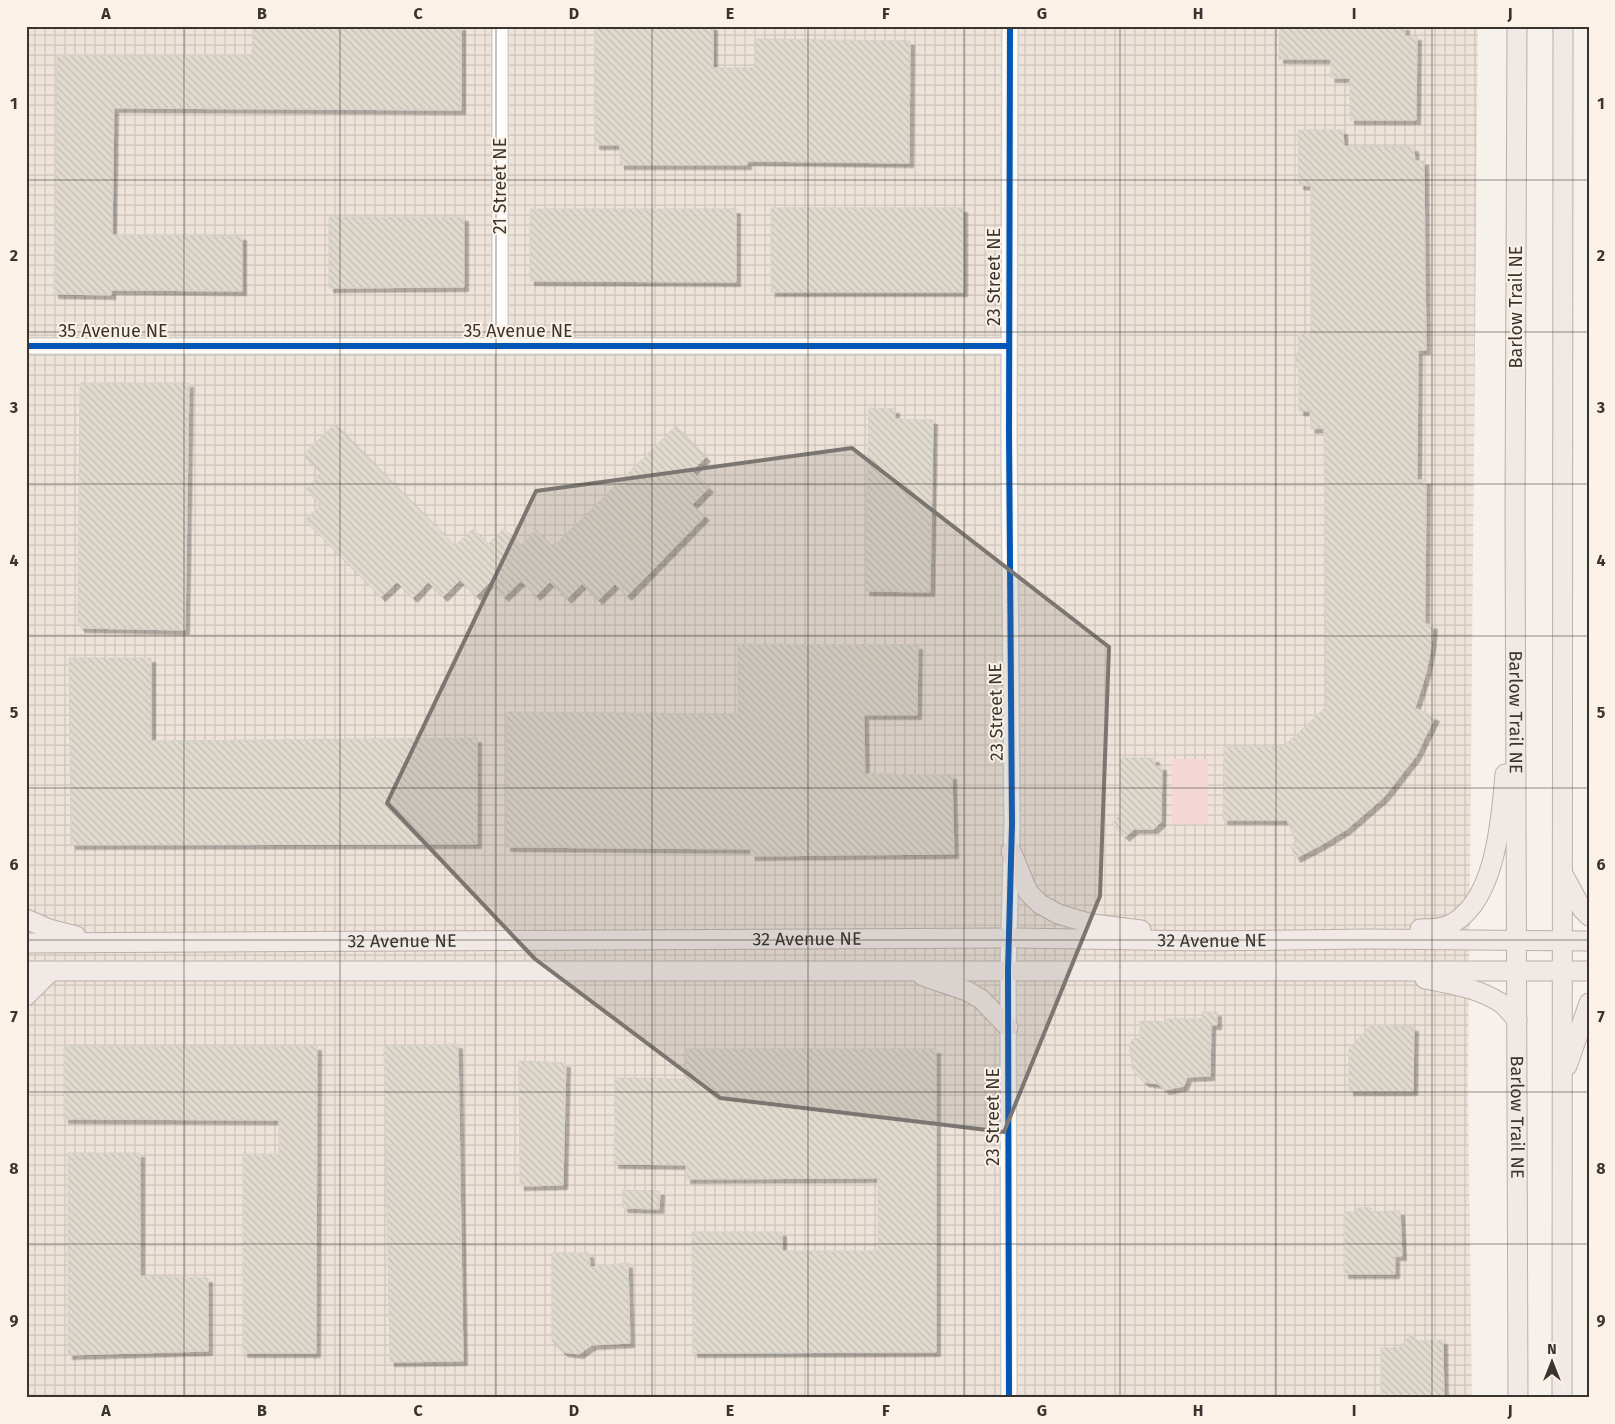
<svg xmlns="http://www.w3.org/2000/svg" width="1615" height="1424" font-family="'Fira Sans',sans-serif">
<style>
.industrial{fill:url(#industrial-grid)}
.green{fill:#f4d6d7}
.building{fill:url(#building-back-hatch);stroke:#d5d1cd;filter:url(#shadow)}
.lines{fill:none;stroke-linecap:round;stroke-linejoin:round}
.minor-casing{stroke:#d0ccc7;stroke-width:18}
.major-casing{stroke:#bdaea8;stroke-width:21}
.minor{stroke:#fefdfc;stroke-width:15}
.major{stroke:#f0e9e6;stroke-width:19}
.cycleway-casing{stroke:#fcf1e7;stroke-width:9}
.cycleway{stroke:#0057b8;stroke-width:6}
.marked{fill:#7b7672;fill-opacity:0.2;stroke:#7b7672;stroke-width:4;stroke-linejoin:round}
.grid{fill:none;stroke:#383430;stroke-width:1;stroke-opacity:0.55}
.labels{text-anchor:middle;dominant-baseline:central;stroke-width:4;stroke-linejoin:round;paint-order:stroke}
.street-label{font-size:18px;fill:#383430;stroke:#fcf1e7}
.neatline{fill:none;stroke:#383430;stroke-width:2}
.grid-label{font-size:16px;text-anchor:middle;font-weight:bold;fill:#383430}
</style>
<defs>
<pattern id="industrial-grid" width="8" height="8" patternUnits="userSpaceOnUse" patternTransform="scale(1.25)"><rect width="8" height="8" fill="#eee3d9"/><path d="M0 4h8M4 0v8" fill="none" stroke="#cdc3bb"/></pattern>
<pattern id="building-back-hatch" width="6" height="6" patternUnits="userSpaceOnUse" patternTransform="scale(1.25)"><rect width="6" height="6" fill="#e1dbcf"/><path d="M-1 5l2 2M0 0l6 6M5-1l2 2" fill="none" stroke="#c2bdb2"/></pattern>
<filter id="shadow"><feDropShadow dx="4.5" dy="4.5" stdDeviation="0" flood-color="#0004"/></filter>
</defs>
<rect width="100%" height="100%" fill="#f7f1ec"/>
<!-- industrial -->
<path class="industrial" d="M 26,26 L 1478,26 L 1468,1086 L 1472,1398 L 26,1398 Z"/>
<!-- green -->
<rect class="green" x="1172" y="759" width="36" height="65"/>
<!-- building -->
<g class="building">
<path d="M 253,26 L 461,26 L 461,110 L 114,108 L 112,235 L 242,236 L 242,291 L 111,290 L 111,295 L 54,294 L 57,55 L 135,56 L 252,55 Z"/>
<path d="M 595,26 L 713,26 L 713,68 L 755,68 L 755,39 L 910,41 L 909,163 L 747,161 L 747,165 L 620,165 L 620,145 L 595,145 Z"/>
<path d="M 1280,26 L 1405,26 L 1405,36 L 1417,36 L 1416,120 L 1350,120 L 1350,78 L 1331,78 L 1331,59 L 1279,59 Z"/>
<path d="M 1298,130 L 1343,130 L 1344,146 L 1414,147 L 1415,161 L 1424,161 L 1426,350 L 1418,350 L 1417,480 L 1426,480 L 1425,624 L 1433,625 L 1431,647 L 1426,673 L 1415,708 L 1435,717 L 1416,756 L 1384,797 L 1347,829 L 1321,845 L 1296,858 L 1290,845 L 1296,842 L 1287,820 L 1223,820 L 1224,747 L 1283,747 L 1326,707 L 1324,428 L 1311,429 L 1310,411 L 1299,411 L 1299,367 L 1294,367 L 1299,348 L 1298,334 L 1311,334 L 1311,186 L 1299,185 Z"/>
<rect x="771" y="208" width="192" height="84"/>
<path d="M 530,209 L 736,209 L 736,282 L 530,281 Z"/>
<path d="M 329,217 L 464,217 L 464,287 L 329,288 Z"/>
<path d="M 80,383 L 189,383 L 185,630 L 81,628 L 78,624 Z"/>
<path d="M 869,408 L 895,409 L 895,419 L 933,420 L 930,592 L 865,591 Z"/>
<path d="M 335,424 L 455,546 L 473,529 L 488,544 L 504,529 L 521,546 L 536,530 L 553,547 L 676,426 L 706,457 L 692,471 L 709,488 L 692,505 L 705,516 L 627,596 L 615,584 L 598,600 L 582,584 L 567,599 L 550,582 L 536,596 L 521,581 L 504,597 L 490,582 L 476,596 L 460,580 L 443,597 L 428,582 L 413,598 L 397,582 L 381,597 L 305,520 L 321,505 L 306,489 L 321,473 L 303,455 Z"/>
<path d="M 738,644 L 918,645 L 917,715 L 864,715 L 865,774 L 952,775 L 954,854 L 751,856 L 751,849 L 506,847 L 507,712 L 738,714 Z"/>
<path d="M 69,658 L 151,658 L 151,741 L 477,738 L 477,844 L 71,845 Z"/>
<path d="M 1120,758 L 1155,758 L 1155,766 L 1162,766 L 1161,822 L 1154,829 L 1134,829 L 1125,837 L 1112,823 L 1120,815 Z"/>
<path d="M 1202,1012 L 1217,1012 L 1217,1025 L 1211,1025 L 1210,1076 L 1187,1077 L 1184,1086 L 1165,1090 L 1158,1084 L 1144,1082 L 1132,1069 L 1132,1062 L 1129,1046 L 1132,1040 L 1140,1038 L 1140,1021 L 1167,1022 L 1167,1019 L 1202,1019 Z"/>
<path d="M 1371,1025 L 1414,1027 L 1413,1091 L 1349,1091 L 1349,1049 Z"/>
<path d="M 458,1044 L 463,1361 L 390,1362 L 384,1046 Z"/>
<path d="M 64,1046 L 317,1046 L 316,1353 L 243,1353 L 243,1154 L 279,1154 L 279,1120 L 64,1119 Z"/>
<path d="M 686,1049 L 936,1049 L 936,1352 L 693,1353 L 692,1232 L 782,1232 L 782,1251 L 878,1251 L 878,1178 L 686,1179 L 686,1165 L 614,1164 L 615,1078 L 686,1079 Z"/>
<path d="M 519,1061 L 566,1063 L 563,1185 L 520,1186 Z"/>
<path d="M 68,1153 L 140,1153 L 140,1276 L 208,1278 L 208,1351 L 68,1355 Z"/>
<path d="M 623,1190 L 660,1191 L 659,1209 L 623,1208 Z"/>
<path d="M 1357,1208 L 1371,1208 L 1371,1212 L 1400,1211 L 1402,1256 L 1395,1256 L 1395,1274 L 1344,1274 L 1344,1212 L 1357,1212 Z"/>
<path d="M 552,1253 L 589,1253 L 590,1267 L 628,1263 L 630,1343 L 592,1345 L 579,1354 L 563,1352 L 552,1341 Z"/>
<path d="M 1411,1335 L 1418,1341 L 1443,1340 L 1444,1398 L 1381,1396 L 1381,1348 L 1399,1348 Z"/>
</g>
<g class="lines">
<!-- minor casing -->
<g class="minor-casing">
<g id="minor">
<path d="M 26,346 L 1009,346"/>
<path d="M 500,346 L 500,26"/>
<path d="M 1009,1398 L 1008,970 L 1012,824 L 1009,433 L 1010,26"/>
</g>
</g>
<!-- major casing -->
<g class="major-casing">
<g id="major">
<path id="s1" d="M 1517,26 L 1515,513 L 1518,1398"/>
<path d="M 1011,851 L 1028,892 L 1040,904 L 1058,914 L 1092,924 L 1141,930"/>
<path d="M 1563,874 L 1582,909 L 1589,916"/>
<path d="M 26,919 L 49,929 L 76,936"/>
<path d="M 1420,929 C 1429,929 1438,929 1447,926 C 1496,905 1501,820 1505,774"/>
<path id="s2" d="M 26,943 L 1009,938 L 1203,941 L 1369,939 L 1589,941"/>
<path d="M 26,971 L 1589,971"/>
<path d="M 923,976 L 967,991 L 981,999 L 1008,1027"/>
<path d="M 1425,979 C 1451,984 1478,988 1501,1003 C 1507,1007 1512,1015 1517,1020"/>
<path d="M 26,996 L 50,972"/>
<path d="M 1567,1066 L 1589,1003"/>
<path d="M 1562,1398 L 1563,26"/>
</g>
</g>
<!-- minor -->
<use href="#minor" class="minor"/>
<!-- major -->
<use href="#major" class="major"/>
<!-- cycleway casing -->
<g class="cycleway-casing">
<g id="cycleway">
<path d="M 26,346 L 1009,346"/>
<path d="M 1009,1398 L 1008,970 L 1012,824 L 1009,433 L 1010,26"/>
</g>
</g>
<!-- cycleway -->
<use href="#cycleway" class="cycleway"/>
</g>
<!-- marked area -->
<path class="marked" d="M 852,448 L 1109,647 L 1100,896 L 1004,1132 L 720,1098 L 535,959 L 387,803 L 536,491 Z"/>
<!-- grid -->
<path class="grid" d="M 184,26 L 184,1398M 340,26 L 340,1398M 496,26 L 496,1398M 652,26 L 652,1398M 808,26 L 808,1398M 964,26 L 964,1398M 1120,26 L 1120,1398M 1276,26 L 1276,1398M 1432,26 L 1432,1398M 26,180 L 1589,180M 26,332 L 1589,332M 26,484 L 1589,484M 26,636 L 1589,636M 26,788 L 1589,788M 26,940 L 1589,940M 26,1092 L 1589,1092M 26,1244 L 1589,1244"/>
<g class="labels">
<!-- street labels -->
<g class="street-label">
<text transform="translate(500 186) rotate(-90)">21 Street NE</text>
<text transform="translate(994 277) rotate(-90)">23 Street NE</text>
<text transform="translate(1516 307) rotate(-90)">Barlow Trail NE</text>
<text x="113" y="331">35 Avenue NE</text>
<text x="518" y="331">35 Avenue NE</text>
<text transform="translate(996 712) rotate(-91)">23 Street NE</text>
<text stroke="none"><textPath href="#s1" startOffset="686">Barlow Trail NE</textPath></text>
<text stroke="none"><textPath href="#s2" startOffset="781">32 Avenue NE</textPath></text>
<text stroke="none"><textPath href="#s2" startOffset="376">32 Avenue NE</textPath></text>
<text stroke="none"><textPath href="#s2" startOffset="1186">32 Avenue NE</textPath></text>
<text transform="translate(993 1117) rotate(-90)">23 Street NE</text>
<text stroke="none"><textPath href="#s1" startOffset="1091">Barlow Trail NE</textPath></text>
</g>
</g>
<!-- border -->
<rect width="1615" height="1424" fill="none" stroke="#fcf1e7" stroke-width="55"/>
<!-- north arrow -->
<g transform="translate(1552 1362)" stroke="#fcf1e7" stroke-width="4" paint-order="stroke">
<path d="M0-4L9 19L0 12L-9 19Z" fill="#383430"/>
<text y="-8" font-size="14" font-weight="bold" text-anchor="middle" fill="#383430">N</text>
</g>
<rect x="28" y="28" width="1560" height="1368" class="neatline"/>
<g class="grid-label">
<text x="106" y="19">A</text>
<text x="262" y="19">B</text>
<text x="418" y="19">C</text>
<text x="574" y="19">D</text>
<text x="730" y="19">E</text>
<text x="886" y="19">F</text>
<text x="1042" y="19">G</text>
<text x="1198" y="19">H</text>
<text x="1354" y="19">I</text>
<text x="1510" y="19">J</text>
<text x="14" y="109">1</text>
<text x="1601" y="109">1</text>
<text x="14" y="261">2</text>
<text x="1601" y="261">2</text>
<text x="14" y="413">3</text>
<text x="1601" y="413">3</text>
<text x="14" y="566">4</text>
<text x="1601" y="566">4</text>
<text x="14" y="718">5</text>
<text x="1601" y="718">5</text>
<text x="14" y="870">6</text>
<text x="1601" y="870">6</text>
<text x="14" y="1022">7</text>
<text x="1601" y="1022">7</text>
<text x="14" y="1174">8</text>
<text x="1601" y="1174">8</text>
<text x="14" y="1326">9</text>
<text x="1601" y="1326">9</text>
<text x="106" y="1416">A</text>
<text x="262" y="1416">B</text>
<text x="418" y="1416">C</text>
<text x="574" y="1416">D</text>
<text x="730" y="1416">E</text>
<text x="886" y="1416">F</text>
<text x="1042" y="1416">G</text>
<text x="1198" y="1416">H</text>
<text x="1354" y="1416">I</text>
<text x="1510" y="1416">J</text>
</g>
</svg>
